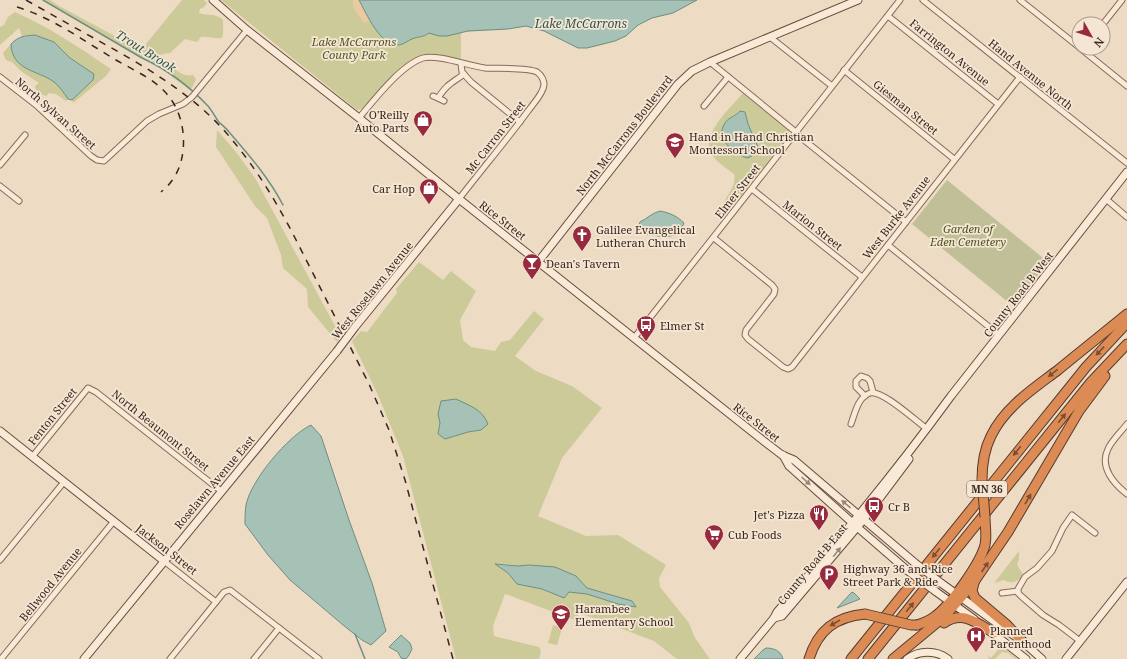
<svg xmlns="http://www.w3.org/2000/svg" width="1127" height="659" font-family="'Noto Serif',serif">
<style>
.green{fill:#ccca98;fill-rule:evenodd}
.sand{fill:#eacba1}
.cemetery{fill:#c1bf97}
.water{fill:#a6c1b5;stroke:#6d8f81}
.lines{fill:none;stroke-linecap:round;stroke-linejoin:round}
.stream{stroke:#6d8f81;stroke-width:1.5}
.street-casing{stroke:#896b5a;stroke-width:7}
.secondary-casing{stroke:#6a4d3e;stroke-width:9}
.highway-casing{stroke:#563b2f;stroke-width:11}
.street{stroke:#f9e9d7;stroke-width:5}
.secondary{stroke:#f9e9d7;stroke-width:7}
.highway{stroke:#dd8b55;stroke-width:9}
.rail{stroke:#39271e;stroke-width:1.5;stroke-dasharray:7 7;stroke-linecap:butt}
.secondary-bridge-casing{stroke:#6a4d3e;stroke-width:9;stroke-linecap:butt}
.highway-bridge-casing{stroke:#563b2f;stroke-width:11;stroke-linecap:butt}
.secondary-bridge{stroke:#f9e9d7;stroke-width:7}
.highway-bridge{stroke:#dd8b55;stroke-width:9}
.oneway{fill:#7b4f34}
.oneway2{fill:#99887a}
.labels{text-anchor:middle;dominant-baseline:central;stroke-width:3.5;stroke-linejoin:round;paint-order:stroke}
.shield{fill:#f5e6d4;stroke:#716055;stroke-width:1}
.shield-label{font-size:10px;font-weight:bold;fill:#39271e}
.park-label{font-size:11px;font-style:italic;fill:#515525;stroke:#f5e6d4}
.street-label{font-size:11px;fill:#39271e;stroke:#f5e6d4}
.poi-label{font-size:11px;fill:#39271e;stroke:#f5e6d4;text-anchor:start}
.water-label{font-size:12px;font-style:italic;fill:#2e584f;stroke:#f5e6d4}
</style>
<rect width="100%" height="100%" fill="#eedbc4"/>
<!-- green -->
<g class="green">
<path d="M 43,0 L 50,0 L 59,6 L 141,50 L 182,0 L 204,0 L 207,3 L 204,7 L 200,9 L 199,13 C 207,16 217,13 223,20 C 223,27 224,31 222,38 C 216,39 208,36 201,37 L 197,42 L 185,39 L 170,53 L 159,55 L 160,60 C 173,65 180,78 193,75 L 196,79 L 193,86 L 190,90 L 155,64 L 142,58 Z"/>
<path d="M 221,0 L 697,0 L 673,13 L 652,18 L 638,25 L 626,36 L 615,41 L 587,48 L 578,48 L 544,31 L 526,26 L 508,29 L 461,32 L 461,61 L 433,54 L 411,60 L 387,82 L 362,109 L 357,110 Z"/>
<path d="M 15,12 C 49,27 80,48 111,69 L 106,76 L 73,103 L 72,100 L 93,80 L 89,70 L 70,58 L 62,49 L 35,35 L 22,36 L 19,28 L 0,45 L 0,27 L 4,25 L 8,17 Z"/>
<path d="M 11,44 C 12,71 39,70 54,82 C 60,87 64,93 68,99 L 66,101 L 56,94 L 49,93 L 46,96 C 41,94 35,93 35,86 L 39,83 L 22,72 L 12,62 L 6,60 L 3,53 Z"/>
<path d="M 743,93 L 789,129 L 789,136 L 726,216 L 721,220 C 716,202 738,191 734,174 C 726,168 716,162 711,153 C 701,134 731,107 743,93 ZM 745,112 L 748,124 L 752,133 L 747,158 C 735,153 724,146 721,132 C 729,121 731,114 745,112 Z"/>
<path d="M 217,130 L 236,152 L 255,178 L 341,337 L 337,342 L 308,307 L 307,289 L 283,268 L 281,255 L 267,218 L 255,206 L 216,147 Z"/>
<path d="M 419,262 L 443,280 L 451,271 L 476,291 L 460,320 L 463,340 L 471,347 L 495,351 L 501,342 L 510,340 L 534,311 L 544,319 L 515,356 L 536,371 L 572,386 L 602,408 L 562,458 L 538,516 L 586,536 L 618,535 L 666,565 L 659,578 L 660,587 L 689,623 L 695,638 L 710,659 L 677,659 L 654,641 L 580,613 L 575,620 L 505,594 L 493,626 L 494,636 L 539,647 L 541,651 L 539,659 L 456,659 L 403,456 L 378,395 L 352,341 L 361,331 L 367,332 L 397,293 L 396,289 ZM 440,423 L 481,430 L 468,432 L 445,439 L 438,434 ZM 504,564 L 518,566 L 529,565 L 576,576 L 587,588 L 619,597 L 635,607 L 618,604 L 587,594 L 569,592 L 564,598 L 542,589 L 517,584 L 508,573 L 496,565 Z"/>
<path d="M 1019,551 L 1019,559 L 1017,565 L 1024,576 C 1017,581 1013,585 1004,580 L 994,583 Z"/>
<path d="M 553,625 L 562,628 L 557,645 L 548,643 Z"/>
<path d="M 1001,646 L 1017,659 L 1015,659 L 1008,653 L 1002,652 L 995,659 L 988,659 L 989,658 L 987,655 L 991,658 Z"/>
</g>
<!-- sand -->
<path class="sand" d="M 353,0 L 359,0 L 370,20 L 364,23 C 359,16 352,8 353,0 Z"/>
<!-- cemetery -->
<path class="cemetery" d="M 947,180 L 1048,262 L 1013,306 L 912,224 Z"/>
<!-- water -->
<g class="water">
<path d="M 359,0 L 697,0 L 673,13 L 652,18 L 638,25 L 626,36 L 615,41 L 587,48 L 578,48 L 544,31 L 526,26 L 508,29 L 468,31 L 447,36 L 439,36 L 429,33 C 422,38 419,36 412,39 C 407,41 403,45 398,45 C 381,47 366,13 359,0 Z"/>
<path d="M 35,35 L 54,42 L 70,58 L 94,74 L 93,80 L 72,100 L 68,99 C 64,93 60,87 54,82 C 38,70 12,71 11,44 C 19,36 24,36 35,35 Z"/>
<path d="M 740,111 L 745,112 L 748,124 L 758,147 L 752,156 L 747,158 C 734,153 714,139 725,123 C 729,117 736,116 740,111 Z"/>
<path d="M 660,211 C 670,213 677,216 684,223 L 680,231 L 680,234 L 665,237 L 640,233 L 637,230 L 640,222 C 648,218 652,213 660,211 Z"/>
<path d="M 456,399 C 470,406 482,409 488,424 L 481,430 L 468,432 L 445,439 L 438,434 L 440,423 L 438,414 L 441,401 Z"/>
<path d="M 311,425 L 321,436 L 349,520 L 372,583 L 386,631 L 371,645 L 362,640 L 343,625 L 290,580 L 268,555 L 245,524 C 245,518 245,511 246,505 C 251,480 288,436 311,425 Z"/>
<path d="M 495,564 L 518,566 L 529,565 L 555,567 L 576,576 L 587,588 L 632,601 L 636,607 L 618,604 L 587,594 L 569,592 L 564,598 L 542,589 L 517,584 L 508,573 Z"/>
<path d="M 852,592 L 854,593 L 860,599 L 837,608 Z"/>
<path d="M 401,635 L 410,643 L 412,649 L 409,655 L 406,659 L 401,658 L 398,652 L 389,647 Z"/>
<path d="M 766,648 C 774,648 781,651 783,659 L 754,659 L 763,650 Z"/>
</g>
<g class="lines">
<!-- stream -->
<g class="stream">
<path d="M 43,0 L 142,58 C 166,69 190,87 208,106 C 212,111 215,116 218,121 C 222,125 226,128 229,132 C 249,155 269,178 283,205"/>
<path d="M 355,634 L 365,659"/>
</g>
<!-- street casing -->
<g class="street-casing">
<g id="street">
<path d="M 923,0 L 1127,163"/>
<path d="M 1020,0 L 1079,47"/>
<path d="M 888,16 L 998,104"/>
<path d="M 1103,24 L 1122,0"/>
<path d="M 770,37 L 832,86"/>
<path d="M 1080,48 L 1127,86"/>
<path d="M 710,62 L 797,133 L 799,136 L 906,222"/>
<path d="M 461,64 L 462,72 L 471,82 L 520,122"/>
<path d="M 844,70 L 954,159"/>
<path d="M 0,77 L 36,105 L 91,156 L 97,160 L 104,161 L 147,121 L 159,114 L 183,104 L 192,97 L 247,30"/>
<path d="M 433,96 L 438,98 C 448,83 451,84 464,74"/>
<path d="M 438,98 L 444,101"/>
<path d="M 704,106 L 728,77"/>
<path d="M 359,118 C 374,100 401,65 423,58 C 437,54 469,66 485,68 C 498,69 527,67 537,72 C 541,75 544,80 544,85 C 543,94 533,104 528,111 C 506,141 482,169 459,199"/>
<path d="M 0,165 L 25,135"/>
<path d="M 0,186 L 19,201"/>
<path d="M 752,189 L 862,277"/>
<path d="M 1106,199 L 1127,217"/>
<path d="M 714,238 L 772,285 L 775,289 L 774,294 L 746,330 L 745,335 L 748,339 L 783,367 L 788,369 L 792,367 L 1020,77"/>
<path d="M 888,245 L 999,335"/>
<path d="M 634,338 L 900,0"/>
<path d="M 865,396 L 856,387 L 856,381 L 861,376 L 867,378 L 870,381 L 873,392"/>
<path d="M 851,424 C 855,413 858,397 870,393 C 882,389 917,422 927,429"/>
<path d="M 1127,424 C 1121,432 1112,440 1108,449 C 1099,467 1114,484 1127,494"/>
<path d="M 32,457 L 88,388 L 96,392 L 221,491"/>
<path d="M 0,560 L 64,482"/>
<path d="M 164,561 L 216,602"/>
<path d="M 1002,593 L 1018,591"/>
<path d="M 1080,641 L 1059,625 L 1043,615 L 1021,596 L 1018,593 L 1018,589 L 1025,577 L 1037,568 L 1052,551 L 1063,528 L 1072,515 L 1095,533"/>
<path d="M 1,659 L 114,521"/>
<path d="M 170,659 L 224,592 L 230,590 L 319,659"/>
<path d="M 254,659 L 279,628"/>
</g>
</g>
<!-- secondary casing -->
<g class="secondary-casing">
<g id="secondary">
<path d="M 213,0 L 247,30 L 359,118 L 459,199 L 765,442 L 782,455 L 794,460 L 915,563"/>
<path d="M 538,262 L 678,84 L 692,71 L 710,62 L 858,0"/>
<path d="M 355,327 L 459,199"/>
<path d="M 0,431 L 164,561"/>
<path d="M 783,455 L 789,466 L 857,527 L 908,571"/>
<path d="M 941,583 L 1023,642 L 1042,659"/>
<path d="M 935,591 L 974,619"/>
<path d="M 774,618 L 782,616 L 864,519 L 909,459"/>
<path d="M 990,631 L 1026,659"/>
<path d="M 84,659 L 337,351"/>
<path d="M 740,659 L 774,618 L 777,612 C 838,542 897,470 951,396 L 1127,172"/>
<path d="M 907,659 C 919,650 936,650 948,659"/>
<path d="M 1066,659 L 1127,582"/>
</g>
</g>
<!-- highway casing -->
<g class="highway-casing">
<g id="highway">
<path d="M 982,480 C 982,465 984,450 991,436 C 1005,407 1033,389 1058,370 C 1081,351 1104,333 1127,314"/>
<path d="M 974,583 L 972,591 L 975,598 L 1007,625 L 1023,642"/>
<path d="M 944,623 C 963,610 977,623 994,633"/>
<path d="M 917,625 C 923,623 929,621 934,617 C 950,606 980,564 985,545 C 987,536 985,526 985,517"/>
<path d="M 809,659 C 818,630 835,617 865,614"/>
<path d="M 851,659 L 1086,367 L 1127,323"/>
<path d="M 868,659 L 1091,382 L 1127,344"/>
<path d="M 893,659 L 945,616 L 974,582 L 1008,532 L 1079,411 L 1105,376"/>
</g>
</g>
<!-- street -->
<use href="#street" class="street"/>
<!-- secondary -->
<use href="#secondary" class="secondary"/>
<!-- highway -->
<use href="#highway" class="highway"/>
<!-- rail -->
<g class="rail">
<path d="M 26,0 C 54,16 81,31 108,46 C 149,69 189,93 221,127 C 250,159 272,194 292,232 L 369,384 L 389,430 L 405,480 L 453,659"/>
<path d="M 17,7 C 53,18 84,41 116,60 C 135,71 157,80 170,98 C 186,119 188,154 175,176 C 171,183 166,188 161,192"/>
</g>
<!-- secondary-bridge casing -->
<g class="secondary-bridge-casing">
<g id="secondary-bridge">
<path d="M 337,351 L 355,327"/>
<path d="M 915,563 L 941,583"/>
<path d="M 908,571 L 935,591"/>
</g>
</g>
<!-- highway-bridge casing -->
<g class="highway-bridge-casing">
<g id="highway-bridge">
<path d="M 982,480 L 985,517"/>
<path d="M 865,614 L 911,625 L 917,625"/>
</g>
</g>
<!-- secondary-bridge -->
<use href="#secondary-bridge" class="secondary-bridge"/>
<!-- highway-bridge -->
<use href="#highway-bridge" class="highway-bridge"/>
</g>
<!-- one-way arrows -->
<defs><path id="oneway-solid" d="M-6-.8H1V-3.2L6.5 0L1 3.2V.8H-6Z"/></defs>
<g class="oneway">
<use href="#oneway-solid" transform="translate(1100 351) rotate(133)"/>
<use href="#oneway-solid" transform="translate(1053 373) rotate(142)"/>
<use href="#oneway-solid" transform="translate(1062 418) rotate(-51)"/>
<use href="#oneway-solid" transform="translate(1017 451) rotate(129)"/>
<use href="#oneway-solid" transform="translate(1028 499) rotate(-60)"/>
<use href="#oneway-solid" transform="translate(936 553) rotate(129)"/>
<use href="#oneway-solid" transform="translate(985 567) rotate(-56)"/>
<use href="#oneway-solid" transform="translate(910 607) rotate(-51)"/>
<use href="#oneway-solid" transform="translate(835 623) rotate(149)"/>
</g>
<g class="oneway2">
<use href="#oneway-solid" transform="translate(806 481) rotate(42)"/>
<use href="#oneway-solid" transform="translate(846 504) rotate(-139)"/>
<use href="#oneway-solid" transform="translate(837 552) rotate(-51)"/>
</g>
<!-- icons -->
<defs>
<g id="shop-pin" transform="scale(1)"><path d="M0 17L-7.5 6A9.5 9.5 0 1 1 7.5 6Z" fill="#972b3d" stroke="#f5e6d4"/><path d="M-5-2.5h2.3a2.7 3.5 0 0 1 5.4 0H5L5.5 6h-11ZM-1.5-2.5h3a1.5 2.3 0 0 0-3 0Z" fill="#fff"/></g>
<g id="school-pin" transform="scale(1)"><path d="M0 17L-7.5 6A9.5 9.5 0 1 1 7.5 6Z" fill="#972b3d" stroke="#f5e6d4"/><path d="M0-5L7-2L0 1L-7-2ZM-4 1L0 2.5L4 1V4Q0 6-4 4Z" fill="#fff"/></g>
<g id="church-pin" transform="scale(1)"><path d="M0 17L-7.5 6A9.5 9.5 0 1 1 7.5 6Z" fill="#972b3d" stroke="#f5e6d4"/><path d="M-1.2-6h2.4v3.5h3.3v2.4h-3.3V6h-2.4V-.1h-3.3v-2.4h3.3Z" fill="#fff"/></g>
<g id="bar-pin" transform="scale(1)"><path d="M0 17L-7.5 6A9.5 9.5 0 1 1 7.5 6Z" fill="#972b3d" stroke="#f5e6d4"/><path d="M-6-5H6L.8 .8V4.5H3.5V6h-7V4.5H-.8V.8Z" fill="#fff"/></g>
<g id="bus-pin" transform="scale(1)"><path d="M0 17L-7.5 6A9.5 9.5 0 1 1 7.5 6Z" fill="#972b3d" stroke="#f5e6d4"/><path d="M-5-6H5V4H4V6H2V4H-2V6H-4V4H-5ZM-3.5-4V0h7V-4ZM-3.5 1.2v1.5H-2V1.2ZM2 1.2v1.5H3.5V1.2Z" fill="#fff"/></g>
<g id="restaurant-pin" transform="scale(1)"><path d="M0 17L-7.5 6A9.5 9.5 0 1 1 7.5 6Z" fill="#972b3d" stroke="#f5e6d4"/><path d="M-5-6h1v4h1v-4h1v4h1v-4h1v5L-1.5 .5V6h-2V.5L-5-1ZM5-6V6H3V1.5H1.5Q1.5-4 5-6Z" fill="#fff"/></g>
<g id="supermarket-pin" transform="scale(1)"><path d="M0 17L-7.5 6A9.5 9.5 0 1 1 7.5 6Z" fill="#972b3d" stroke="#f5e6d4"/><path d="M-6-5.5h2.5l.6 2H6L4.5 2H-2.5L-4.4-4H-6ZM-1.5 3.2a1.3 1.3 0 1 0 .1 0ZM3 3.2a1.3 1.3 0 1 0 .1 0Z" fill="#fff"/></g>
<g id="parking-pin" transform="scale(1)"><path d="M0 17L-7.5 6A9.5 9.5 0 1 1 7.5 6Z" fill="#972b3d" stroke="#f5e6d4"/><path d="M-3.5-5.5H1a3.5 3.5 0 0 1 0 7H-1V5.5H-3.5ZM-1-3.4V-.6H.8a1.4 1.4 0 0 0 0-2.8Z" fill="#fff"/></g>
<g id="hospital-pin" transform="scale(1)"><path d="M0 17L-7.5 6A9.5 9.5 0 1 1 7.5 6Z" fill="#972b3d" stroke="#f5e6d4"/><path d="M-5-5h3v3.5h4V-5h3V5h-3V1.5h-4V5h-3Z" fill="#fff"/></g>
</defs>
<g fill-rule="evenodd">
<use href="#shop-pin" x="423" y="120"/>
<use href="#school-pin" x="675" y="142"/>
<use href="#shop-pin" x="429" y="188"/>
<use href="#church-pin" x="582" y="235"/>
<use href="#bar-pin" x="532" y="263"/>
<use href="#bus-pin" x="646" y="325"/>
<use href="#bus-pin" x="874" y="506"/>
<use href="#restaurant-pin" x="819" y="514"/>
<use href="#supermarket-pin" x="714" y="534"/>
<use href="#parking-pin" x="829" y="574"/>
<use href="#school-pin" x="561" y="614"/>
<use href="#hospital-pin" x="976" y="636"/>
</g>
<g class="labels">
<!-- shield labels -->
<rect class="shield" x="967" y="481" width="40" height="16" rx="3"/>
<g class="shield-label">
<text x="987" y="489">MN 36</text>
</g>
<!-- park labels -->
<g class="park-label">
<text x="354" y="41">Lake McCarrons<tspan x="354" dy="13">County Park</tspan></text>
<text x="968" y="228">Garden of<tspan x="968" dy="13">Eden Cemetery</tspan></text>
</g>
<!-- street labels -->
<g class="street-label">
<text transform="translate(950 52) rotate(39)">Farrington Avenue</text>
<text transform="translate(1031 74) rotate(39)">Hand Avenue North</text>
<text transform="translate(906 107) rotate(39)">Giesman Street</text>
<text transform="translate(56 113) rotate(41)">North Sylvan Street</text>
<text transform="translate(624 135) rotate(-52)">North McCarrons Boulevard</text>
<text transform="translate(495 137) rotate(-52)">Mc Carron Street</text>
<text transform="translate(737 191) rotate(-52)">Elmer Street</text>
<text transform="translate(896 217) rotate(-52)">West Burke Avenue</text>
<text transform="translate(503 220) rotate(38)">Rice Street</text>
<text transform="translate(813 225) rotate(38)">Marion Street</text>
<text transform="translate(372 290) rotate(-51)">West Roselawn Avenue</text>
<text transform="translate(1018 294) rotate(-52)">County Road B West</text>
<text transform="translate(52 416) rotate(-51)">Fenton Street</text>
<text transform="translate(757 422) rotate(38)">Rice Street</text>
<text transform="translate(161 430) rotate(39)">North Beaumont Street</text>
<text transform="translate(214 482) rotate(-50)">Roselawn Avenue East</text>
<text transform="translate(167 549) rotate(38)">Jackson Street</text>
<text transform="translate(812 564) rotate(-50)">County Road B East</text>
<text transform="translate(50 584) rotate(-51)">Bellwood Avenue</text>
</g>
<!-- poi labels -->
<g class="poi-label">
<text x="409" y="114" text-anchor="end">O'Reilly<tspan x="409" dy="13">Auto Parts</tspan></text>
<text x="689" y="136">Hand in Hand Christian<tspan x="689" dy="13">Montessori School</tspan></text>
<text x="415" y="188" text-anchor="end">Car Hop</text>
<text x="596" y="229">Galilee Evangelical<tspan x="596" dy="13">Lutheran Church</tspan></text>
<text x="546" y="263">Dean's Tavern</text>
<text x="660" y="325">Elmer St</text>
<text x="888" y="506">Cr B</text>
<text x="805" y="514" text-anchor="end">Jet's Pizza</text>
<text x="728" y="534">Cub Foods</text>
<text x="843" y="568">Highway 36 and Rice<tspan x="843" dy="13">Street Park &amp; Ride</tspan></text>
<text x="575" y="608">Harambee<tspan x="575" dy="13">Elementary School</tspan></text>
<text x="990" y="630">Planned<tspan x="990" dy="13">Parenthood</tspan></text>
</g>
<!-- water labels -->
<g class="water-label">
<text x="581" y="23">Lake McCarrons</text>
<text transform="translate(146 51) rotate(32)">Trout Brook</text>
</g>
</g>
<!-- north arrow -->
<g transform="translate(1091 36) rotate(129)"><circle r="19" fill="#f5e6d4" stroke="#aa9a8b"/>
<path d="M0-3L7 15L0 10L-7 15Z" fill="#972b3d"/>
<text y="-6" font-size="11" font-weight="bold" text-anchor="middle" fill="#39271e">N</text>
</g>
</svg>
